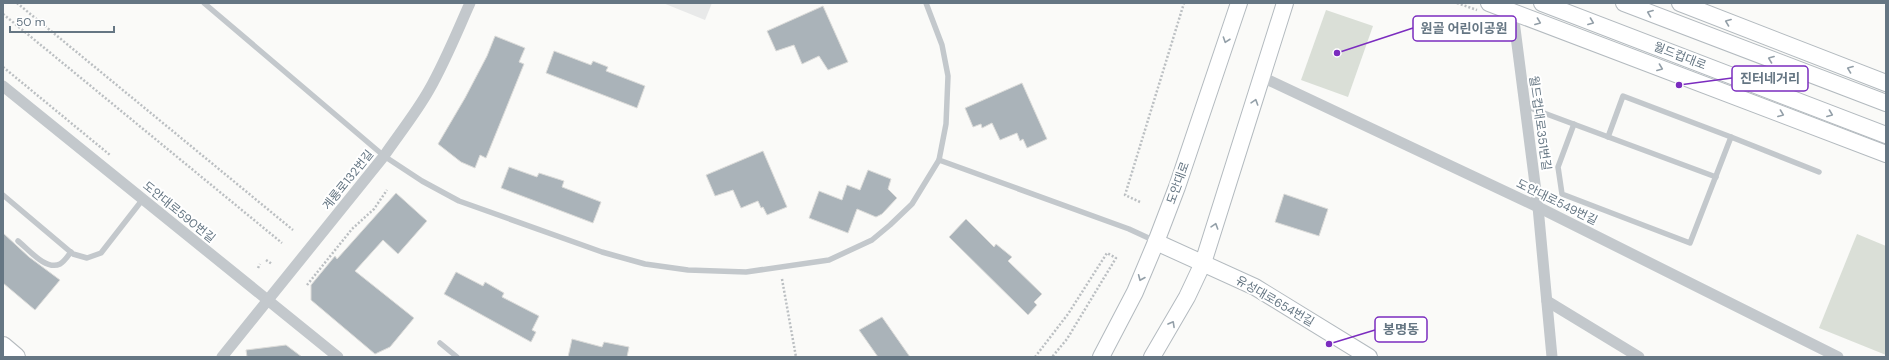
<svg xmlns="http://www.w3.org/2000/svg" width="1889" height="360" font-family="'DM Sans','Noto Sans KR',sans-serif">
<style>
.built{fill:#e8e9e9}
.green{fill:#dadfd7}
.building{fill:#aab3b9;stroke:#dcdcda}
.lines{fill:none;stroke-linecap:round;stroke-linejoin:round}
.secondary-casing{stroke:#b3babf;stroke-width:18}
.primary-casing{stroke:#b5babe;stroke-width:20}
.path{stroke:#bbbfc2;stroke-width:2.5;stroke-dasharray:2 2;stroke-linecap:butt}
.lane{stroke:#c3c8cc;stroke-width:5.5}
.street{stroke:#c3c8cc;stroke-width:11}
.secondary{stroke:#fff;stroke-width:16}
.primary{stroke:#fff;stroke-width:18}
.oneway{stroke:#939fa8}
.labels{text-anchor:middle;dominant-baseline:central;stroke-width:4;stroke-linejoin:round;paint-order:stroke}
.street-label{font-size:12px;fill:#657683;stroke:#fff}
.leader{fill:none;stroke:#7b2cbf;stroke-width:1.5}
.callout-dot{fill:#7b2cbf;stroke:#fff;stroke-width:1.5}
.callout{fill:#fff;stroke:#7b2cbf;stroke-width:1.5}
.callout-label{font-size:13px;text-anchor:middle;font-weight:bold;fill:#657683}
</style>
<rect width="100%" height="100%" fill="#fafaf8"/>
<!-- built -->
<path class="built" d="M 663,3 L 712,3 L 705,20 Z"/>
<!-- green -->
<g class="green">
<path d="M 1326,10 L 1373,26 L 1348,97 L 1301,80 Z"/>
<path d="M 1857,234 L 1886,246 L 1886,355 L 1819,328 Z"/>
</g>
<!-- building -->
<g class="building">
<path d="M 823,6 L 848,62 L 828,70 L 819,56 L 802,64 L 794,45 L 776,51 L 767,31 Z"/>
<path d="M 495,36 L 525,48 L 519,62 L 524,64 L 486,158 L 480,155 L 475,168 L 461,162 L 438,144 L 465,98 L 487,56 Z"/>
<path d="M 554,51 L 591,65 L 593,61 L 608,67 L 606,71 L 645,86 L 637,108 L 546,73 Z"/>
<path d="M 1022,83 L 1047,139 L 1027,148 L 1023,139 L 1020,141 L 1017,133 L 1000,140 L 992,123 L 982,128 L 981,124 L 973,127 L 965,108 Z"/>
<path d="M 763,151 L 787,207 L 767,215 L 763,207 L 761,208 L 758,201 L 741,208 L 733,190 L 715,196 L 706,175 Z"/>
<path d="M 509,167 L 537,177 L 539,173 L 564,181 L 562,187 L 601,202 L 593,223 L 501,188 Z"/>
<path d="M 868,170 L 891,179 L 888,189 L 897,198 L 882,214 L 876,217 L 857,209 L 848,233 L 809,218 L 819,191 L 842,200 L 847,185 L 860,190 Z"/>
<path d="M 396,193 L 427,221 L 398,254 L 383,240 L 355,271 L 414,318 L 390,347 L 375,354 L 311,300 L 311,285 L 335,256 L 337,259 Z"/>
<path d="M 1284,194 L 1328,209 L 1319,236 L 1275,222 Z"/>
<path d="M 966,219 L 994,247 L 996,244 L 1012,257 L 1008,261 L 1042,294 L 1034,302 L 1037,305 L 1028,315 L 949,237 Z"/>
<path d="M 3,233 L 29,257 L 60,280 L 35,310 L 3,283 Z"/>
<path d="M 456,272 L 483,286 L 485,282 L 504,293 L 502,297 L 539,316 L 532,330 L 536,332 L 531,342 L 444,294 Z"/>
<path d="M 882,317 L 910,357 L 878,357 L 859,330 Z"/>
<path d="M 572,339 L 602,347 L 604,342 L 629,347 L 627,357 L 568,357 Z"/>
<path d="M 286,345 L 302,357 L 247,357 L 246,350 Z"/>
</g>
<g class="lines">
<!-- secondary casing -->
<g class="secondary-casing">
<g id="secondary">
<path d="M 1489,3 L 1886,154"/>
<path d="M 1542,3 L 1886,135"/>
<path d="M 1624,3 L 1886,103"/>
<path d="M 1680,3 L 1886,83"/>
<path d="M 1156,242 L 1255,287 L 1369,357"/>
<path d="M 1101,357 L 1135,292 L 1156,242 L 1177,187 L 1239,3"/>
<path d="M 1152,357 L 1187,297 L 1203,263 L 1285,3"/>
</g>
</g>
<!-- primary casing -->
<g class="primary-casing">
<path id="primary" d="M 3,346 L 16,357"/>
</g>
<!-- path -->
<g class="path">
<path d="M 17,3 L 293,230"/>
<path d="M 1457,3 L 1477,10"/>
<path d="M 3,14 L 282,243"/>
<path d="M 3,67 L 110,155"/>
<path d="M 1140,202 L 1125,195 L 1184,3"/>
<path d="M 266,260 L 272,264"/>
<path d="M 258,268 L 260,264"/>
<path d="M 782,279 L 796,357"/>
<path d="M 307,285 L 352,229 L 374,209 L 387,190"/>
<path d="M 1035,357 L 1068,314 L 1107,253 L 1116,258 L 1067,339 L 1052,357"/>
</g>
<!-- lane -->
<g class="lane">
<path d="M 204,3 L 384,156 L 422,181 L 459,201 L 602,252 L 645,264 L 688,270 L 746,272 L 829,260 L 872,240 L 890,225 L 912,204 L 939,160 L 1129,229 L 1155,241"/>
<path d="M 926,3 L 942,45 L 948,76 L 946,124 L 939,160"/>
<path d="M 1525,106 L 1716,177"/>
<path d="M 1574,124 L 1558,167 L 1562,194 L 1690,243 L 1731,137 L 1819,172"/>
<path d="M 1608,137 L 1623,96 L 1731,137"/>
<path d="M 3,195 L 73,254 L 87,258 L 101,253 L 143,199"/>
<path d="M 18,241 C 28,249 46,271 60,264 C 64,262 68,256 71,252"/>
<path d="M 440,343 L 457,357"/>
</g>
<!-- street -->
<g class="street">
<path d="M 1513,13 L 1538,207 L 1552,357"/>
<path d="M 1262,77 L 1538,207 L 1838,357"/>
<path d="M 3,86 L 338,357"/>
<path d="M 1547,301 L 1639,357"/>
<path d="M 222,357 L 384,156 C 399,134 416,113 429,90 C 445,62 457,32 470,3"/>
</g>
<!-- secondary -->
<use href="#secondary" class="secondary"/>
<!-- primary -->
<use href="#primary" class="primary"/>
</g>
<!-- one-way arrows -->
<defs><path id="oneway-chevron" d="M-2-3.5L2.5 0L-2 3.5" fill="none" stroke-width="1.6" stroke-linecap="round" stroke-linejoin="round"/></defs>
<g class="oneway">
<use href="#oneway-chevron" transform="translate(1650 13) rotate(-159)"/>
<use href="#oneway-chevron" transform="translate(1538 22) rotate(21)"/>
<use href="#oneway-chevron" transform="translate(1591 22) rotate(21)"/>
<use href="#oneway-chevron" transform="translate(1728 22) rotate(-159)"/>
<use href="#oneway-chevron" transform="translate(1226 40) rotate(109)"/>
<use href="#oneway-chevron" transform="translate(1771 59) rotate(-159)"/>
<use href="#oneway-chevron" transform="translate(1660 68) rotate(21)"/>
<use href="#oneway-chevron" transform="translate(1850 69) rotate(-159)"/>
<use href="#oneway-chevron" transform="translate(1255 102) rotate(-72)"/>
<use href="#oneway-chevron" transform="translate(1781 114) rotate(21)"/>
<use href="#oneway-chevron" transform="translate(1830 114) rotate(21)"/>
<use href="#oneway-chevron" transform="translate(1215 226) rotate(-72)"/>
<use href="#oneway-chevron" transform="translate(1141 278) rotate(113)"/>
<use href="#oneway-chevron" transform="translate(1172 324) rotate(-61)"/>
</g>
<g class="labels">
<!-- street labels -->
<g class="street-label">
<text transform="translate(1680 56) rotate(21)">월드컵대로</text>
<text transform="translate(1540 123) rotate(82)">월드컵대로351번길</text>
<text transform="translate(348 180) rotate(-51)">계룡로132번길</text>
<text transform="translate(1178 183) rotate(-70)">도안대로</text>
<text transform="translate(1557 202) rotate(26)">도안대로549번길</text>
<text transform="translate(179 212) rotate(39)">도안대로590번길</text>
<text transform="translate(1275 301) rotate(30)">유성대로654번길</text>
</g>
</g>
<!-- callouts -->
<path class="leader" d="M1337 53L1413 28M1679 85L1732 78M1329 344L1375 330"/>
<g class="callout-dot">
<circle cx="1337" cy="53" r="4"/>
<circle cx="1679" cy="85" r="4"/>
<circle cx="1329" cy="344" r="4"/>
</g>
<g class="callout">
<rect x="1413" y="16" width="103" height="25" rx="4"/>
<rect x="1732" y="66" width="76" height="25" rx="4"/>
<rect x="1375" y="317" width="52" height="25" rx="4"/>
</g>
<g class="callout-label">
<text x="1464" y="33">원골 어린이공원</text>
<text x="1770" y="83">진터네거리</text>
<text x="1401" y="334">봉명동</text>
</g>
<!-- border -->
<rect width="1889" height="360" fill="none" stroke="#657683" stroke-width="8"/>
<!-- scale -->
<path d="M10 26v6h104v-6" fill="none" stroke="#657683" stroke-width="2"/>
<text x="16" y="26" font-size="12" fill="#657683" stroke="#ffffff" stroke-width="3" paint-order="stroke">50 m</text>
</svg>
